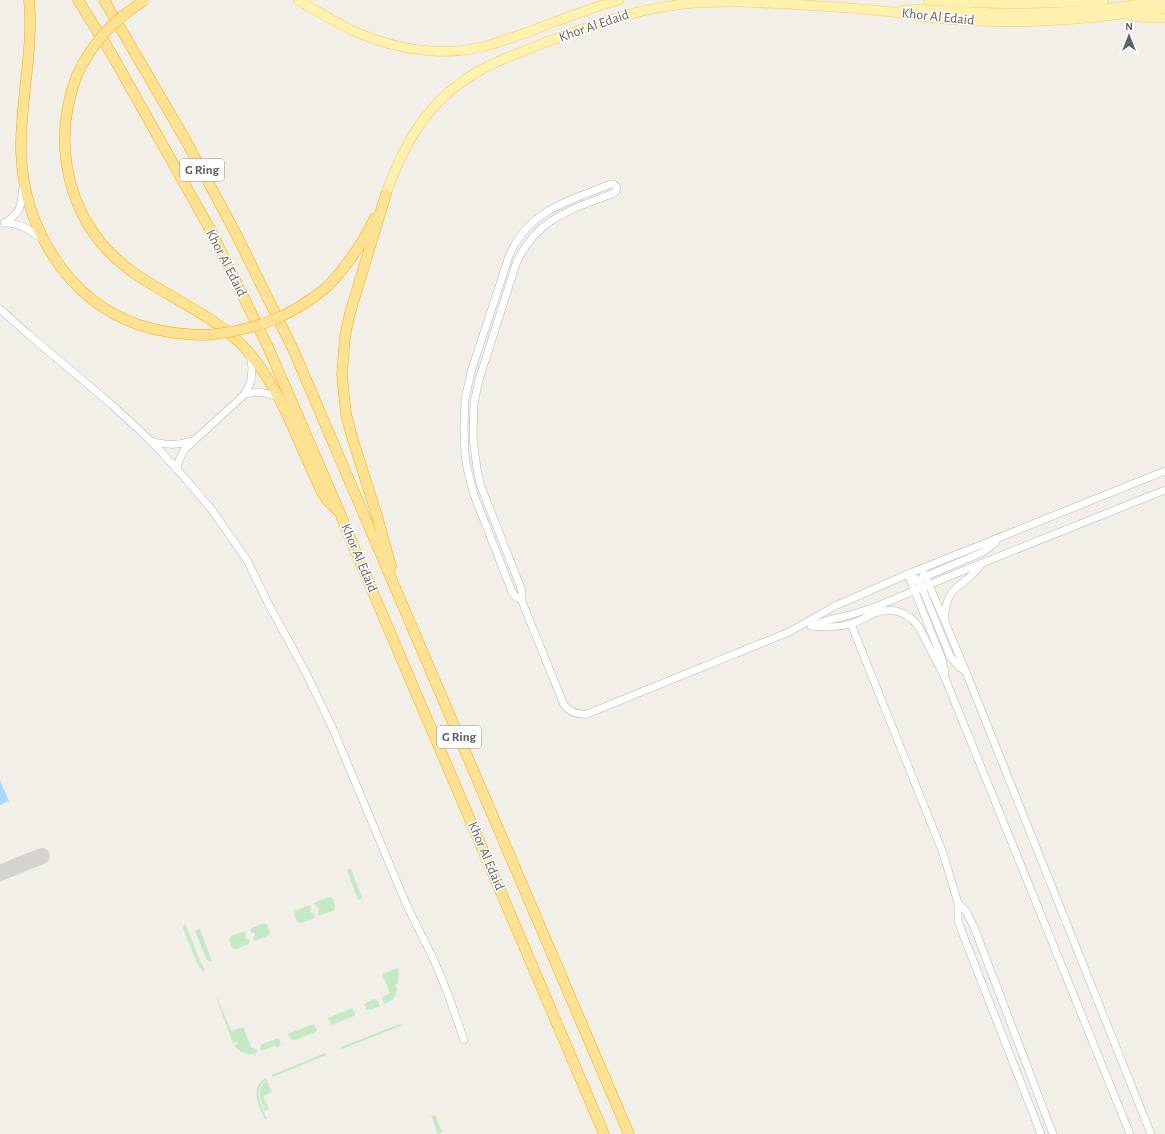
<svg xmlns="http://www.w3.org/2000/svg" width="1165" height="1134" font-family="'Alegreya Sans',sans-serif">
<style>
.green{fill:#c5e8c5}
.water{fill:#aadaff}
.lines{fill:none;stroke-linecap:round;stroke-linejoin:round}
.taxiway{stroke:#d4d3d0;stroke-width:16}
.minor-casing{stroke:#b5b8bc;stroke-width:8}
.major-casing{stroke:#f2c960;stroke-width:10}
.highway-casing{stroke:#f9ab00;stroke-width:11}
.minor{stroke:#fff;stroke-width:7}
.major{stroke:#fff2af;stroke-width:9}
.highway{stroke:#fde293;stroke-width:10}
.highway-bridge-casing{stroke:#f9ab00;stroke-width:11;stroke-linecap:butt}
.highway-bridge{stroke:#fde293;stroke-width:10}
.labels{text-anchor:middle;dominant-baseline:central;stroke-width:3;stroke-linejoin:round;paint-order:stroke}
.shield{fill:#fff;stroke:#8f9295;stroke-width:1}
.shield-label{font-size:13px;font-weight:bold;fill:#5f6368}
.street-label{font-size:14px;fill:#5f6368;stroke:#fff}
</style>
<rect width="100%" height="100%" fill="#f1efe8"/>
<!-- green -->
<g class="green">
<path d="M 351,869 L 362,898 L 358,900 L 347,870 Z"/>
<path d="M 328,897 L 332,898 L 335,906 L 334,910 L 319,916 L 318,912 L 319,908 L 316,906 L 314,903 Z"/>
<path d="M 310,905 L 311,908 L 310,912 L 314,914 L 315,918 L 301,923 L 297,922 L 294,914 L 295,911 Z"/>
<path d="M 185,923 L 200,961 L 205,970 L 203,972 L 197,963 L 183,928 Z"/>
<path d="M 264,923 L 267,924 L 270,932 L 269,935 L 255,941 L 253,938 L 255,934 L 251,932 L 250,929 Z"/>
<path d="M 200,929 L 212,962 L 207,960 L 195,931 Z"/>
<path d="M 245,931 L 246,934 L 245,938 L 249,940 L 250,943 L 236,949 L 232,948 L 229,940 L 231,936 Z"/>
<path d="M 399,968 L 398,984 L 395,985 L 397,988 C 396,997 393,1000 385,1004 L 382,999 L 384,996 L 390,993 L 382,974 Z"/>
<path d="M 216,995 L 231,1031 L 243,1027 L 251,1047 L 257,1050 L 257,1053 C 248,1056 240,1053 234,1045 L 238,1044 L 237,1042 L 233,1043 L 222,1014 Z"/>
<path d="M 374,999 L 378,1001 L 380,1006 L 370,1010 L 367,1009 L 364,1004 Z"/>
<path d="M 352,1008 L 355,1014 L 354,1016 L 331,1025 L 328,1018 Z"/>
<path d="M 314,1024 L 317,1031 L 296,1040 L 291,1039 L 288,1034 Z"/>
<path d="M 400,1024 L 403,1025 L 342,1049 L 341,1047 Z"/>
<path d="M 279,1038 L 281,1044 L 279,1047 L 277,1047 L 274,1046 L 261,1051 L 260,1048 L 262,1044 Z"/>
<path d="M 325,1053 L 326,1055 L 273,1077 L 272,1075 Z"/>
<path d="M 266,1078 L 267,1080 C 251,1089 262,1106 267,1119 L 265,1119 C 259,1105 249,1088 266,1078 Z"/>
<path d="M 267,1081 L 272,1092 L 263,1096 L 269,1109 L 265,1111 L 263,1107 L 265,1106 L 264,1104 L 263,1105 C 259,1095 257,1087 267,1081 Z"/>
<path d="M 435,1115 L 442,1132 L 438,1134 L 431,1116 Z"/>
</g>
<!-- water -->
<path class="water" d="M 0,780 L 9,801 L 0,805 Z"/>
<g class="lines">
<!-- taxiway -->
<path class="taxiway" d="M 0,873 L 42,856"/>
<!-- minor casing -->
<g class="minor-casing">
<g id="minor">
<path d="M 611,184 L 613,184 L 617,187 L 616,191 L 614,193 C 571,210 536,218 516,264 L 479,380 L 474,403 L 473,438 L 477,469 L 480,484 L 521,588 L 522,594 L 521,599 L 516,597 L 512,592 L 474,495 L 467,468 L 465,455 L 464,427 L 465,399 L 471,372 L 509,256 C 528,210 569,201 611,184 Z"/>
<path d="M 4,223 C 20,223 31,230 43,240"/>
<path d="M 5,223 C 22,211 21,207 23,186"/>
<path d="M 0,309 L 28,334 L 111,404 L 150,440 L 177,469 L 212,510 L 247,560 L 268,603 L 306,673 L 333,729 L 407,906 L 434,960 L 448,994 L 464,1040"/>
<path d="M 245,394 C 258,391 266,392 279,398"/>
<path d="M 151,441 C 165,445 176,446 191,441"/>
<path d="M 177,469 L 179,460 L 185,449 L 245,394 L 251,381 L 252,368 L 250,354"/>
<path d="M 922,569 L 946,624 L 966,672 L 1151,1134"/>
<path d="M 908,574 L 913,577 L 920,583 L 950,656 L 958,666 L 966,672"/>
<path d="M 908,574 L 942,659 L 945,673"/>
<path d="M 922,578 L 983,552 L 996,542"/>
<path d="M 521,599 L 564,705 C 571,713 578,715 587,714 L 789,632 L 835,606 L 908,574 L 1165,471"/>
<path d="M 945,618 C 945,583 967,587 981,564"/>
<path d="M 851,624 L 943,853 L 958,903 L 958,921 L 962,932 L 1041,1134"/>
<path d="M 814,625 L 825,621 L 850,615 L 875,607 L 960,572 L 1165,490"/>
<path d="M 811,626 C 824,627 837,628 850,624 C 859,622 867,616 875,613 C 893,606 910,613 920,629 L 945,678 L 1130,1134"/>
<path d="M 958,903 L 966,911 L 974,927 L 1053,1134"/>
</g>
</g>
<!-- major casing -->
<g class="major-casing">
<g id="major">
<path d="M 298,0 C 317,11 336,23 356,32 C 399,51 448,58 493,44 C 535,31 576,12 619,0"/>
<path d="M 928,0 C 987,5 1045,5 1104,0"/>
<path d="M 903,10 C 935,8 967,13 1000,13 C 1055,14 1110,10 1164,0"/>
<path d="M 1132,16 L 1150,18 L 1165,18"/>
<path d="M 386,194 C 406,137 433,94 488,66 C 506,57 525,51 544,43 C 589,26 635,9 684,4 C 724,0 765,3 805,5 C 830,7 856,8 882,11 C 892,11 902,14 912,15 C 933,18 955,20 976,21 C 1040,24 1103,18 1165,8"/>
</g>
</g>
<!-- highway casing -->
<g class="highway-casing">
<g id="highway">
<path d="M 29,0 C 34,50 20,101 21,151 C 23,225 66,300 139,325 C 161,332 184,335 207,335"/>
<path d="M 78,0 L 111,53 L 211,231 L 268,347 L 340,513 L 355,550 L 604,1134"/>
<path d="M 104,0 L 185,139 L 234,230 L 293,349 L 629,1134"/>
<path d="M 77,75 C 49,149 70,230 137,275 C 172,299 213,315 243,346 C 281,386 297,442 322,492 L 327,500 L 336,509"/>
<path d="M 386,194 L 350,313 L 345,336 L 342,375 L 346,414 L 352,437 L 377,516 L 391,566"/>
<path d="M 327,287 C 347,266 362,245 374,219"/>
</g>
</g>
<!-- minor -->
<use href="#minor" class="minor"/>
<!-- major -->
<use href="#major" class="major"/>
<!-- highway -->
<use href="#highway" class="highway"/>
<!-- highway-bridge casing -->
<g class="highway-bridge-casing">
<g id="highway-bridge">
<path d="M 77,75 C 93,41 114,20 145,0"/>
<path d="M 207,335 C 256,330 289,318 327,287"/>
</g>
</g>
<!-- highway-bridge -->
<use href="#highway-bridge" class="highway-bridge"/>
</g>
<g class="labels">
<!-- shield labels -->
<g class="shield">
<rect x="180" y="159" width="44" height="22" rx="3"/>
<rect x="437" y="726" width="44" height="22" rx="3"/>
</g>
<g class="shield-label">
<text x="202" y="170">G Ring</text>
<text x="459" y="737">G Ring</text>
</g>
<!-- street labels -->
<g class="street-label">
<text transform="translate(938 17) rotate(6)">Khor Al Edaid</text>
<text transform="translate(594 26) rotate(-19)">Khor Al Edaid</text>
<text transform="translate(226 263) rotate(63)">Khor Al Edaid</text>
<text transform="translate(359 558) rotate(67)">Khor Al Edaid</text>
<text transform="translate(486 856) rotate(67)">Khor Al Edaid</text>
</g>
</g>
<!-- north arrow -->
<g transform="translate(1129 36)" stroke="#ffffff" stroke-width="3" paint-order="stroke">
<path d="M0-3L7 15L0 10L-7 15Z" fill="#5f6368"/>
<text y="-6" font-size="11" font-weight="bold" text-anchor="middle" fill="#5f6368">N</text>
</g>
</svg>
